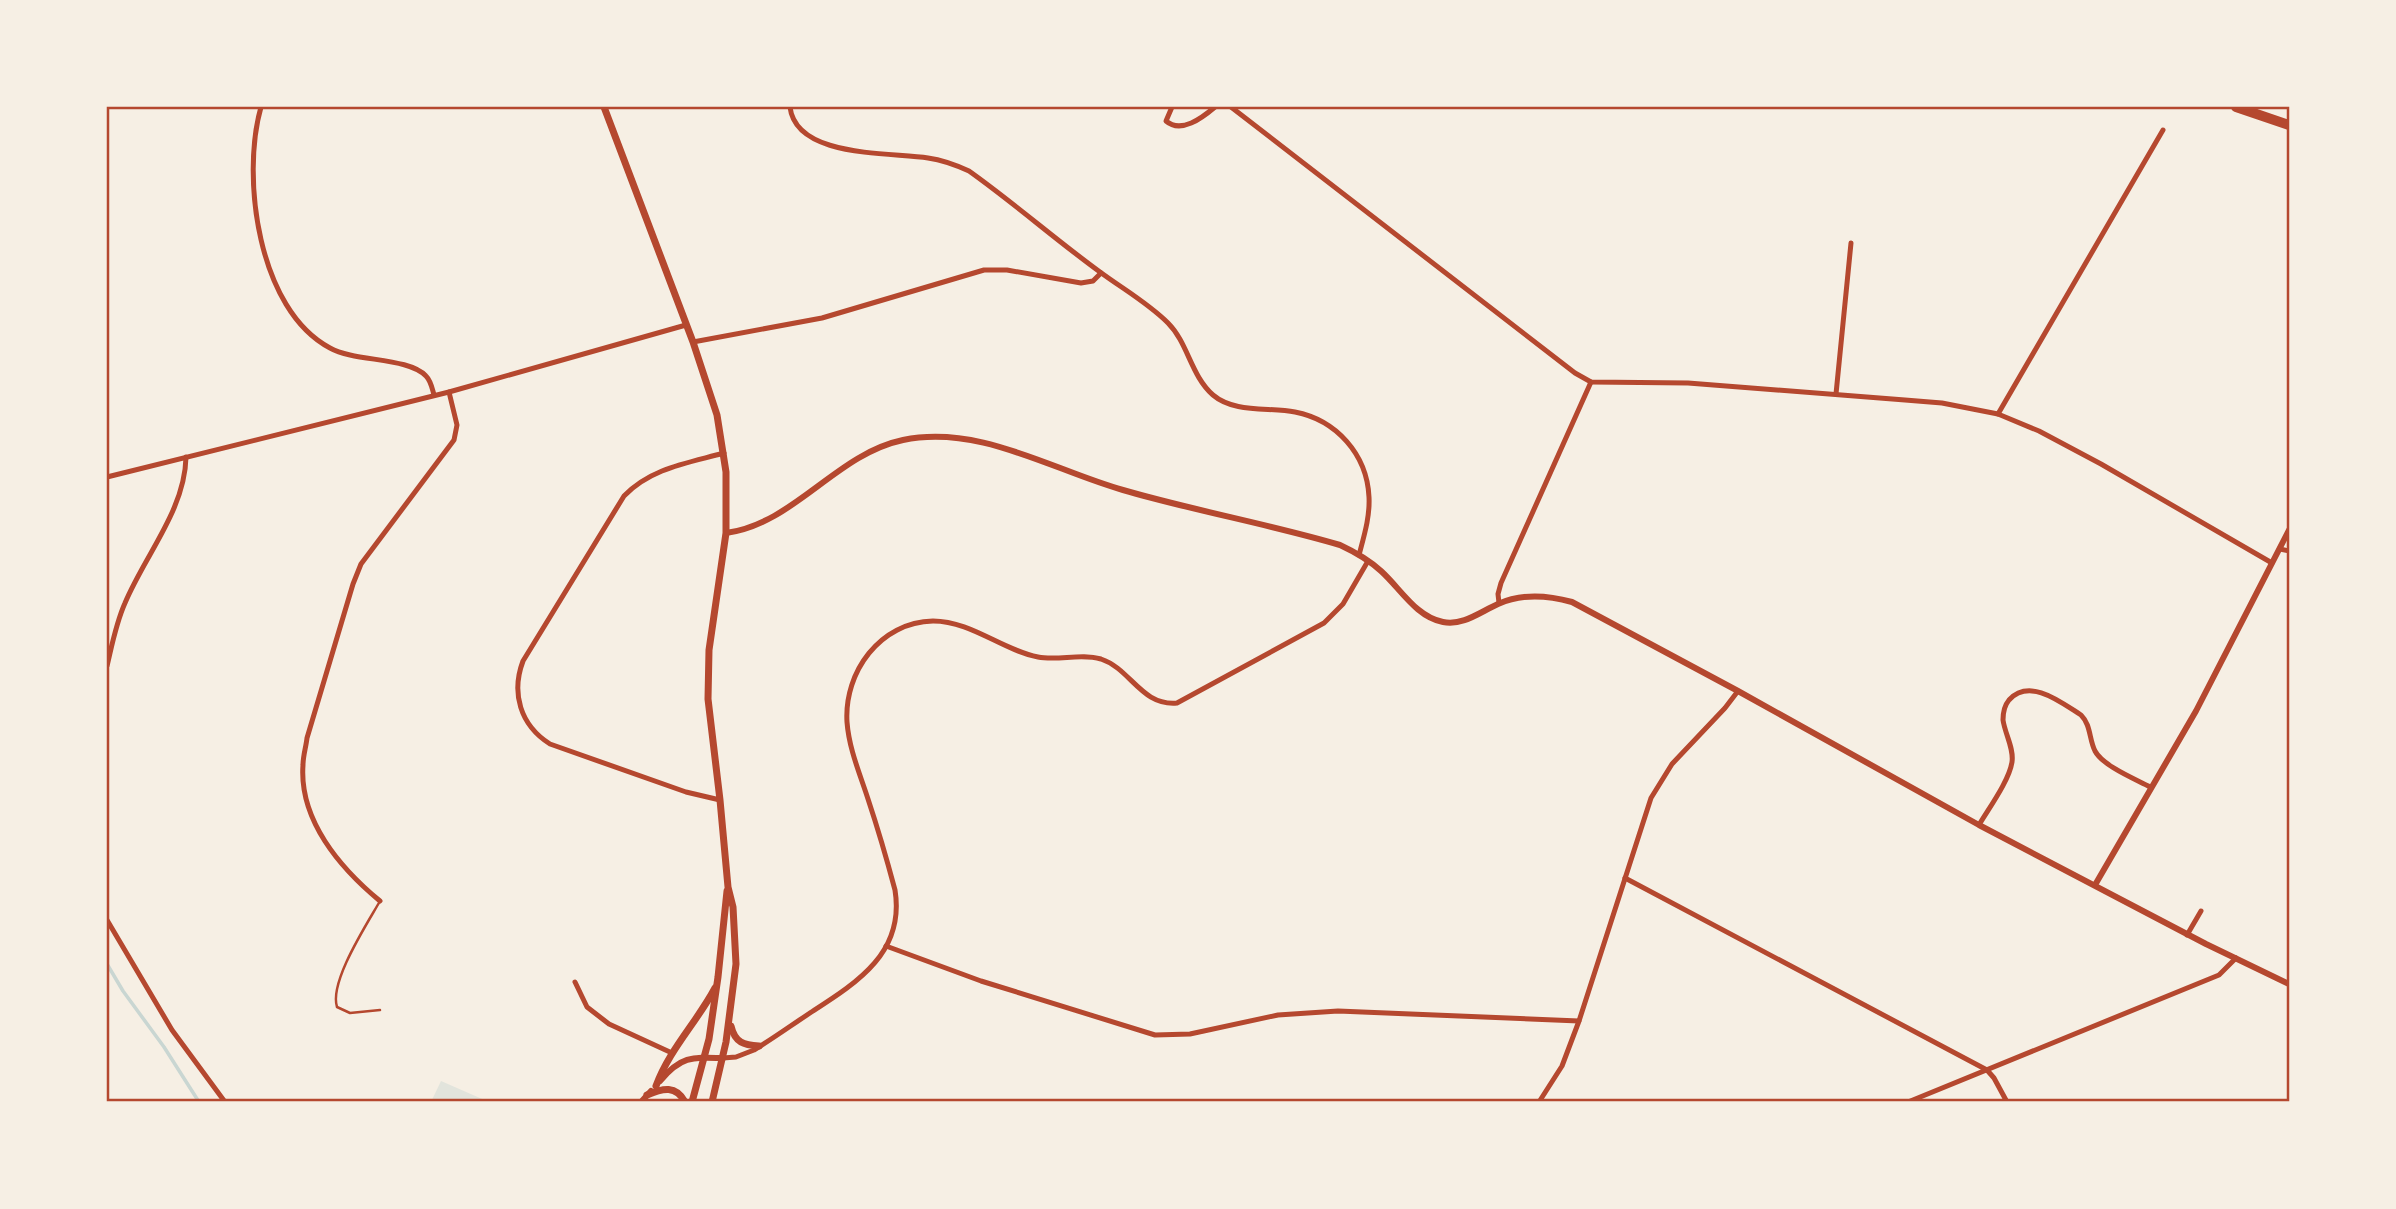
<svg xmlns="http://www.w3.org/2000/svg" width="2396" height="1209" font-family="'Public Sans',sans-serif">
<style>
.green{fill:#e2e4dc}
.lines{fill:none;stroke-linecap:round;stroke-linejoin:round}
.stream{stroke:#c9d6d2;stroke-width:3.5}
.service{stroke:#b5482f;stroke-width:2.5}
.minor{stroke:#b5482f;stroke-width:5}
.tertiary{stroke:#b5482f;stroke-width:6}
.secondary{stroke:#b5482f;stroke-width:7}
.motorway{stroke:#b5482f;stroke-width:10}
.neatline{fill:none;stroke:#b5482f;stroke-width:2.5}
</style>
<rect width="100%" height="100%" fill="#f6efe4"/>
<!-- green -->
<path class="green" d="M 441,1081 L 489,1102 L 431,1102 Z"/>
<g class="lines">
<!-- stream -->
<path class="stream" d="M 107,964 L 123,991 L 164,1047 L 199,1102"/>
<!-- service -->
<path class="service" d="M 380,901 C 367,924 329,982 337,1007 L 350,1013 L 380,1010"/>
<!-- minor -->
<g class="minor">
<path d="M 261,107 C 241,177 258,310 330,348 C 355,362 408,357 426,376 C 431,381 432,388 434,395"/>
<path d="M 790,107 C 796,158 889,152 928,158 C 942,160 956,165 969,171 C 1014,203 1056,240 1100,272 C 1123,289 1148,303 1168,323 C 1188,343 1191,376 1213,395 C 1234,413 1268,407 1295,412 C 1336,420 1367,454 1369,497 C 1370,517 1364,536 1359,555"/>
<path d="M 1172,107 L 1166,121 C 1181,134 1202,118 1215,107"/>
<path d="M 1231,107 L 1575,373 L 1591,382 L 1688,383 L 1905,400 L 1942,403 L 1998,414 L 2039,431 L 2101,464 L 2272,563"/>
<path d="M 693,342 L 822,318 L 984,270 L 1007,270 L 1081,283 L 1093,281 L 1101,273"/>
<path d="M 1836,394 L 1851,243"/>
<path d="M 1998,414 L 2163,130"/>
<path d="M 107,477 L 449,392 L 686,325"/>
<path d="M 2280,549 L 2289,551"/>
<path d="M 1499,603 L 1498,594 L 1501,583 L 1591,382"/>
<path d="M 107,666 C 112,645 116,623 125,603 C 145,555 185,510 186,457"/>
<path d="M 720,800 L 686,792 L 550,744 C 520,725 511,693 523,661 L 624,496 C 651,468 688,463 724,453"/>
<path d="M 1979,825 C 1989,808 2009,781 2012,762 C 2014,748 2005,734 2003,720 C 2003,713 2004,706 2009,700 C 2030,677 2062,703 2081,715 C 2091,725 2089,739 2095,751 C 2103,766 2135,779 2150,787"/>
<path d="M 1625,878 L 1987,1070 L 1994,1078 L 2007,1102"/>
<path d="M 380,901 C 340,868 299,820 303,765 C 303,756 306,747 307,738 L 353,584 L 361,564 L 454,440 L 457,425 L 449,392"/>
<path d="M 107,920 L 172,1030 L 225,1102"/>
<path d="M 2187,935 L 2201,911"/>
<path d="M 886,946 L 981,981 L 1155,1035 L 1190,1034 L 1278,1015 L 1338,1011 L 1579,1021"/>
<path d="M 575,982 L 587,1007 L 609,1024 L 672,1053"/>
<path d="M 723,1058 L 736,1057 L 754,1050 C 774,1038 793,1024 813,1011 C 858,982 905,952 895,890 C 887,860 878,829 868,799 C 860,774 849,749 847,722 C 844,672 880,622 933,621 C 971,621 1002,650 1038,657 C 1058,661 1081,653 1101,659 C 1131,669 1141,706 1177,703 L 1324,623 L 1343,604 L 1368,561"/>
<path d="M 1539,1102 L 1562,1066 L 1579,1021 L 1651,798 L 1672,764 L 1725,708 L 1738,691"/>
<path d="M 1908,1102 L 2219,975 L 2236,958"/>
</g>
<!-- tertiary -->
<g class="tertiary">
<path d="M 726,533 C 794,524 836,454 903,440 C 979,424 1052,470 1123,490 C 1195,511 1269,524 1340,545 C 1355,552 1369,560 1381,571 C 1400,588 1416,617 1443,622 C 1463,626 1480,612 1498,604 C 1522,593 1547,595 1572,602 L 1738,691 L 1979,825 L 2206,944 L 2289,984"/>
<path d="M 2095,885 L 2196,711 L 2289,530"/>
<path d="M 660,1081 C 681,1056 692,1057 723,1058"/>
<path d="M 641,1102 L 651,1091"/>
</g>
<!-- secondary -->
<g class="secondary">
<path d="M 604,107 L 693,342 L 717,415 L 726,472 L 726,533 L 709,650 L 708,699 L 720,800 L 728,887 L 733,907 L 736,964 L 726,1042 L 712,1102"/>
<path d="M 731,1026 C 735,1043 744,1045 759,1046"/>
<path d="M 656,1086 C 669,1050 697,1022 715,988"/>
<path d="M 647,1095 C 663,1088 676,1085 685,1102"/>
<path d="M 692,1102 L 709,1039 L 718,977 L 727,891"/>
</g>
<!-- motorway -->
<path class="motorway" d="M 2236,107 L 2289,125"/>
</g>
<!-- border -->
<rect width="2396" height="1209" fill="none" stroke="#f6efe4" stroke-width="217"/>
<rect x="108" y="108" width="2180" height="992" class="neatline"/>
</svg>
